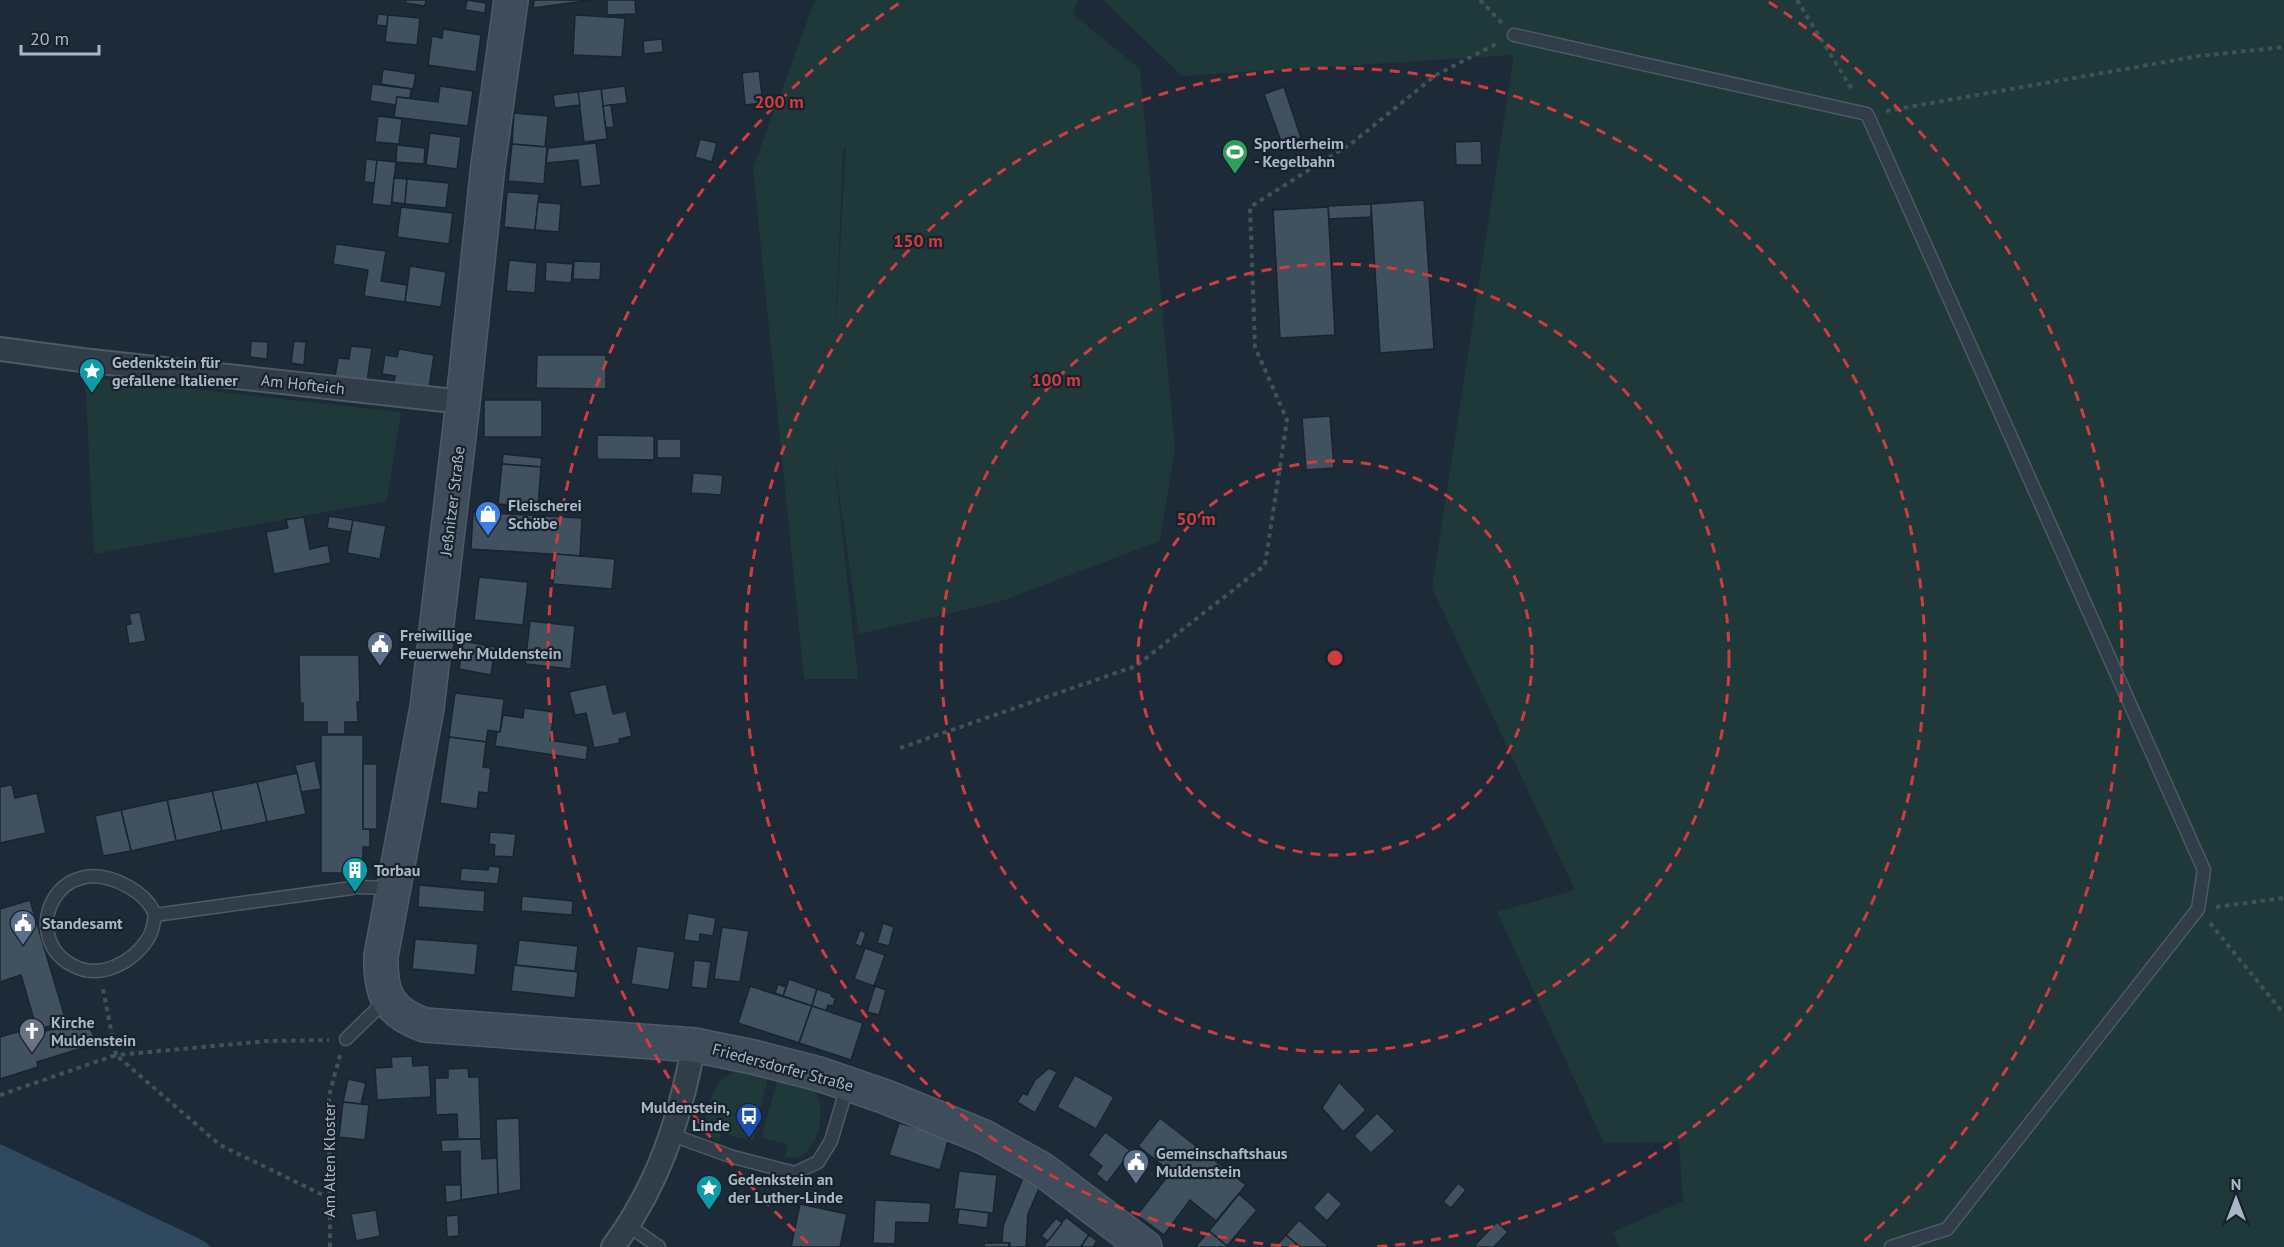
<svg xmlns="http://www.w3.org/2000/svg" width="2284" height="1247" font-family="'PT Sans',sans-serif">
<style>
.green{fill:#1f3839;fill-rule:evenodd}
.water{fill:#2f4961}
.building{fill:#405160;stroke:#19242e;stroke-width:1.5}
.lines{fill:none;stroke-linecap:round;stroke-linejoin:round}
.lane-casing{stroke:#4e5a66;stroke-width:15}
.street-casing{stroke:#4e5a66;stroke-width:26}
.secondary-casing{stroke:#4e5a66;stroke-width:36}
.path{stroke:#3d5556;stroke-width:4;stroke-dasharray:4.5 4.5;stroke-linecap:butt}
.lane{stroke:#313d48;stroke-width:12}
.street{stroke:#313d48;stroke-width:22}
.secondary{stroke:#3e4c5b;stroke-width:33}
.ring{fill:none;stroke:#cf3d40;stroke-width:3;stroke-dasharray:10 8}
.labels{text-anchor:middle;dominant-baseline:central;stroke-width:4.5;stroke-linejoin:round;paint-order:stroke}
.poi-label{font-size:16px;font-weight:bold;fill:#aab7c5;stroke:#17222c;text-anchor:start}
.street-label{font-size:16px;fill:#aab7c5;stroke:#17222c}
.centre{fill:#cf3d40;stroke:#17222c;stroke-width:3}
.ring-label{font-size:18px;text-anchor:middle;font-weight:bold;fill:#cf3d40;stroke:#17222c;stroke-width:4.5;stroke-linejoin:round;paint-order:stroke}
</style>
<rect width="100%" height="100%" fill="#1d2b38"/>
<!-- green -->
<g class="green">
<path d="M 815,0 L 1078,0 L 1073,14 L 1140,69 L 1175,448 L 1160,541 L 999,602 L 859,634 L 834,457 L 858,679 L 804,679 L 753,168 ZM 846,145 L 835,340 L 843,151 Z"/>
<path d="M 1103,0 L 2284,0 L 2284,1247 L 1619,1247 L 1613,1232 L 1683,1201 L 1679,1142 L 1604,1143 L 1497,912 L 1575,890 L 1432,588 L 1514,55 L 1182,76 Z"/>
<path d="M 85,377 L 401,412 L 387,501 L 94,554 Z"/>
<path d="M 747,1068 L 769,1073 L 753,1141 L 721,1133 L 719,1142 C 699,1130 705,1109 714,1092 C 717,1086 719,1081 725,1077 C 731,1072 740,1070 747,1068 Z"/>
<path d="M 779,1075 C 788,1079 802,1081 810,1087 C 833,1102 816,1170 785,1156 L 788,1144 L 761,1138 Z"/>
</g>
<!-- water -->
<path class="water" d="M 0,1144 L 204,1241 L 211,1247 L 0,1247 Z"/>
<!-- building -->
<g class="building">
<path d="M 406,0 L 426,0 L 425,6 L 405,3 Z"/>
<path d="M 467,0 L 486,3 L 485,13 L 465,10 Z"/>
<path d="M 534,0 L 592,0 L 533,8 Z"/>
<path d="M 607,0 L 635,0 L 636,14 L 607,15 Z"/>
<path d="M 378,14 L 388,15 L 387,26 L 376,25 Z"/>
<path d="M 388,15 L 420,18 L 417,45 L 385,42 Z"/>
<path d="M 575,15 L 625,18 L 622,57 L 573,55 Z"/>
<path d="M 443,29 L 481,35 L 476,72 L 428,65 L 432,36 L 442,38 Z"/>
<path d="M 662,39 L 663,52 L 644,54 L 643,41 Z"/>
<path d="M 383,69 L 416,74 L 413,89 L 381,84 Z"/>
<path d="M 759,71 L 763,103 L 745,105 L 742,73 Z"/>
<path d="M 372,84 L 411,89 L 410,98 L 397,97 L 396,105 L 370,101 Z"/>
<path d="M 440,86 L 473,91 L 468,126 L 394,117 L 397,97 L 438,102 Z"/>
<path d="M 625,86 L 627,103 L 603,106 L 601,89 Z"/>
<path d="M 1284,87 L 1301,138 L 1282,144 L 1264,94 Z"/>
<path d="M 601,89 L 607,139 L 584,142 L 578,92 Z"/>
<path d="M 578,92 L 580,105 L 555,108 L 553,95 Z"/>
<path d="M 611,105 L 614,127 L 606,128 L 603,106 Z"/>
<path d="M 514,113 L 548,116 L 545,147 L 512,144 Z"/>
<path d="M 378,116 L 402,119 L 399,144 L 375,142 Z"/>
<path d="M 430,133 L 461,137 L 457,169 L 426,165 Z"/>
<path d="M 700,139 L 717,143 L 712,162 L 695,157 Z"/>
<path d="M 1481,141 L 1482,165 L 1456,165 L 1455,142 Z"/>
<path d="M 596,143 L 601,185 L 581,187 L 578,160 L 546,163 L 548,148 Z"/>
<path d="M 512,144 L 547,147 L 544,184 L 508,181 Z"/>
<path d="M 397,145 L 425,148 L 424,164 L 396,162 Z"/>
<path d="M 366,159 L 377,160 L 375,183 L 364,182 Z"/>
<path d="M 377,160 L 396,162 L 391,206 L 372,204 Z"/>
<path d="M 394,178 L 407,179 L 405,204 L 392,202 Z"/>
<path d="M 407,179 L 449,183 L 446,208 L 405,204 Z"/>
<path d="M 507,192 L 539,194 L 535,230 L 504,227 Z"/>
<path d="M 1424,200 L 1434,349 L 1380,353 L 1371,204 Z"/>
<path d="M 538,202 L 561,204 L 559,232 L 535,230 Z"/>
<path d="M 1371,204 L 1371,217 L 1329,219 L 1328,206 Z"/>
<path d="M 401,207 L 453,213 L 449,244 L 397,237 Z"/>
<path d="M 1328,207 L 1335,335 L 1280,338 L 1273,210 Z"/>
<path d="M 336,244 L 386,251 L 381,281 L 407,285 L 405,302 L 364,296 L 368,270 L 333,264 Z"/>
<path d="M 509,260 L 537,263 L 535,293 L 506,291 Z"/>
<path d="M 574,261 L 601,262 L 600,280 L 573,279 Z"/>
<path d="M 546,262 L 573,264 L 571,283 L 545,281 Z"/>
<path d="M 410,266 L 446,272 L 441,307 L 405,302 Z"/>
<path d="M 251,341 L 268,342 L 267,359 L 250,357 Z"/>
<path d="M 294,341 L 306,342 L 304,365 L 291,363 Z"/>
<path d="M 351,346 L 372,348 L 367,381 L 335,377 L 338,358 L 349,359 Z"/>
<path d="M 399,349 L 434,355 L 429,387 L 394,383 L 395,376 L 382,374 L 385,355 L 397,357 Z"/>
<path d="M 537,355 L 606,355 L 606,389 L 536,388 Z"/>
<rect x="484" y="400" width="58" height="37"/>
<path d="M 1330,416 L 1334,468 L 1306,470 L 1302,418 Z"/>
<path d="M 597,435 L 654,436 L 654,460 L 597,459 Z"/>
<rect x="657" y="439" width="24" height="19"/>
<path d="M 503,454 L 542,458 L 541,467 L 502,464 Z"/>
<path d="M 502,464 L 541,467 L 538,507 L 498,504 Z"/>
<path d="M 693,473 L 723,475 L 721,495 L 691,493 Z"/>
<path d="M 473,512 L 582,518 L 580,556 L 471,549 Z"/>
<path d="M 329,516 L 353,520 L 351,532 L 327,528 Z"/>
<path d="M 304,517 L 310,549 L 328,545 L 331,563 L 274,574 L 266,532 L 288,528 L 286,520 Z"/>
<path d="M 353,520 L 386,526 L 380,559 L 347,553 Z"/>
<path d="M 556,554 L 615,559 L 612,589 L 553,584 Z"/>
<path d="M 479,577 L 528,582 L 523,625 L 474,620 Z"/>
<path d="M 140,612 L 146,641 L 129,644 L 126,625 L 131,624 L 129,614 Z"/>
<path d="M 530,621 L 575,626 L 571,669 L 525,664 Z"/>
<path d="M 463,641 L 495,647 L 491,675 L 459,669 Z"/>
<path d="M 299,655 L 359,655 L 360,702 L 357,702 L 358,722 L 345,722 L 345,734 L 327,734 L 327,722 L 303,722 L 303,703 L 300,703 Z"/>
<path d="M 606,684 L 613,714 L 626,711 L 632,736 L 619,739 L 620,743 L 594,748 L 586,713 L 575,715 L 569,692 Z"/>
<path d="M 455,693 L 504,699 L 500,732 L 488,730 L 486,742 L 449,737 Z"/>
<path d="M 524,708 L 554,712 L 550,740 L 588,746 L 586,760 L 495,746 L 497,732 L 500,732 L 503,715 L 523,718 Z"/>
<path d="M 321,735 L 363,735 L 363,829 L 370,829 L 370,847 L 363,847 L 363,873 L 321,873 Z"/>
<path d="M 449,737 L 486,742 L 483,767 L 491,768 L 488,793 L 479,792 L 477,809 L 440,803 Z"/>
<path d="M 315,761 L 321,789 L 301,792 L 295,765 Z"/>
<rect x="363" y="764" width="14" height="65"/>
<path d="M 297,773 L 306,814 L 267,822 L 257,782 Z"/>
<path d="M 257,782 L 267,822 L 222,831 L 212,791 Z"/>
<path d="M 12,785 L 15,798 L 37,793 L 46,833 L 0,843 L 0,787 Z"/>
<path d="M 212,791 L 222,831 L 176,841 L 167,800 Z"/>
<path d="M 167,800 L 176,841 L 131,851 L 121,810 Z"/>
<path d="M 121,810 L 131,851 L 103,856 L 95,816 Z"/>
<path d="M 490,832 L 516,834 L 513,857 L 494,856 L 495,845 L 489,844 Z"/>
<path d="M 489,866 L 500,867 L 498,884 L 460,881 L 461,868 L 488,870 Z"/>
<path d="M 419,885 L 485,891 L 484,912 L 418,907 Z"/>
<path d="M 522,896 L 573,901 L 572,915 L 521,911 Z"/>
<path d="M 30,900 L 66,1021 L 37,1030 L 21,975 L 0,982 L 0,909 Z"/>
<path d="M 688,913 L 716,918 L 713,936 L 700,934 L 699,942 L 684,940 Z"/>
<path d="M 883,923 L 894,927 L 889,946 L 877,943 Z"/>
<path d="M 722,927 L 749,931 L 740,982 L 714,979 Z"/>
<path d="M 860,930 L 866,933 L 861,947 L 855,944 Z"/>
<path d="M 415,939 L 478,944 L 475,975 L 412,969 Z"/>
<path d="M 519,940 L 578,946 L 575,971 L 516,965 Z"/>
<path d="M 637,946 L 675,952 L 669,990 L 631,984 Z"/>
<path d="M 865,948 L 885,955 L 874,986 L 854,979 Z"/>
<path d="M 694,960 L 711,962 L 707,989 L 691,987 Z"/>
<path d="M 514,965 L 578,972 L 575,998 L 511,991 Z"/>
<path d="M 789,979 L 817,989 L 812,1006 L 783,996 Z"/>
<path d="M 778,984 L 786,987 L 783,996 L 775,993 Z"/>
<path d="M 750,986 L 812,1006 L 799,1043 L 738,1023 Z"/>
<path d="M 875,986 L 886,990 L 879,1015 L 867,1012 Z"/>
<path d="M 817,989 L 832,994 L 831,996 L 836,998 L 833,1006 L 828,1005 L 826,1011 L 812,1006 Z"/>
<path d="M 812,1006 L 863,1023 L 851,1060 L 799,1043 Z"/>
<path d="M 82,1020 L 89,1025 L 94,1037 L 89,1046 L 37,1062 L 38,1067 L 0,1079 L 0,1037 L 27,1029 L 29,1036 Z"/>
<path d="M 412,1056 L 413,1066 L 429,1065 L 431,1097 L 377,1100 L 375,1068 L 392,1067 L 391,1057 Z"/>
<path d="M 468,1068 L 469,1077 L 479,1077 L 481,1139 L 458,1139 L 457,1114 L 436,1115 L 435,1078 L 448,1078 L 448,1069 Z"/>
<path d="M 1049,1068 L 1057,1072 L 1035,1113 L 1017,1102 L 1023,1093 L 1027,1095 L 1035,1080 Z"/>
<path d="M 1075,1075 L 1114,1097 L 1096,1129 L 1057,1107 Z"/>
<path d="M 348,1079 L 366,1083 L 361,1104 L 343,1102 Z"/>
<path d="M 1339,1082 L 1366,1110 L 1343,1132 L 1322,1108 Z"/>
<path d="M 343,1102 L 369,1105 L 365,1140 L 339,1137 Z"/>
<path d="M 1377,1113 L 1395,1131 L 1371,1153 L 1354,1136 Z"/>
<path d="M 519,1118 L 521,1190 L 498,1194 L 496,1119 Z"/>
<path d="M 1160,1118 L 1246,1185 L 1216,1221 L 1190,1200 L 1164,1235 L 1137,1215 L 1171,1172 L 1138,1146 Z"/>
<path d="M 899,1123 L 949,1137 L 940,1170 L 889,1155 Z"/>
<path d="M 1105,1132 L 1131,1151 L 1107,1183 L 1096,1174 L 1102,1166 L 1088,1155 Z"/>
<path d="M 481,1139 L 482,1159 L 497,1158 L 498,1194 L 461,1200 L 460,1151 L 442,1152 L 441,1140 Z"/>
<path d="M 959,1171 L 997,1175 L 993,1213 L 954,1209 Z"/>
<path d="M 1023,1178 L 1040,1186 L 1028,1214 L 1026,1247 L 1010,1247 L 1010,1243 L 1002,1243 L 1003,1226 Z"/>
<path d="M 1458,1183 L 1466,1190 L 1451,1208 L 1443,1202 Z"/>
<path d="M 445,1185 L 461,1185 L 461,1200 L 446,1203 Z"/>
<path d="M 1328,1191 L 1342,1204 L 1327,1221 L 1313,1208 Z"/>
<path d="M 1239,1194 L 1257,1210 L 1227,1246 L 1209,1231 Z"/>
<path d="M 875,1200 L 931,1203 L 929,1223 L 896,1222 L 895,1244 L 873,1243 Z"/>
<path d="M 800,1204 L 847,1214 L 840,1247 L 791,1247 Z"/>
<path d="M 959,1209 L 989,1213 L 987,1228 L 957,1224 Z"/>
<path d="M 376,1210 L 380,1236 L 356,1241 L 351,1214 Z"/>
<path d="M 458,1215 L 459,1236 L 447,1237 L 446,1216 Z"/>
<path d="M 1066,1217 L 1089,1235 L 1082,1245 L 1080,1247 L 1043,1247 Z"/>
<path d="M 1056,1218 L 1062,1223 L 1048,1241 L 1041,1236 Z"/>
<path d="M 1299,1220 L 1329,1247 L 1300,1247 L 1286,1235 Z"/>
<path d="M 1497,1222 L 1508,1232 L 1494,1247 L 1477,1247 L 1475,1245 Z"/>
<path d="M 1209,1231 L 1227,1246 L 1228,1247 L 1195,1247 Z"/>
<path d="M 1089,1235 L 1097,1241 L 1093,1247 L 1085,1247 L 1082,1245 Z"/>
<path d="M 1286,1235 L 1300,1247 L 1275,1247 Z"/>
<rect x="984" y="1243" width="25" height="4"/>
</g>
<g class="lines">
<!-- lane casing -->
<g class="lane-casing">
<g id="lane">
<path d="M 1514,35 L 1867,114 L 2204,870 L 2198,909 L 1947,1229 L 1891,1247"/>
<path d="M 358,887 L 392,888"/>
<path d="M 155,915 C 154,922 153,930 149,937 C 134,962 100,981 72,965 C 19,937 56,847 127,886 C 140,893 150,901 155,915 L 352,888"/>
<path d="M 346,1039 L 386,1000"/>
<path d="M 672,1135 L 733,1157 L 795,1173 L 818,1162 L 831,1141 L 848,1084"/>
<path d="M 629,1226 L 659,1247"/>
</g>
</g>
<!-- street casing -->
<g class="street-casing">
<g id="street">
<path d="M 0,349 L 82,360 L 463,402"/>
<path d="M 613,1247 C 659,1184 679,1121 694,1045"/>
</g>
</g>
<!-- secondary casing -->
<g class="secondary-casing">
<path id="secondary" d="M 511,0 L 488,165 L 463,402 L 427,708 L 381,956 C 380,994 388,1012 425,1025 L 694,1045 L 753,1057 L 819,1074 L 886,1097 L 984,1137 L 1043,1170 L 1145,1247"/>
</g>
<!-- path -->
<g class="path">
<path d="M 1480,0 L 1502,23"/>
<path d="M 1797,0 L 1853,91"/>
<path d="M 1886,111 L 2199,56 L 2284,47"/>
<path d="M 900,748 L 1136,666 L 1265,565 L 1287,420 L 1255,347 L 1250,207 L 1352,143 L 1436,75 L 1498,43"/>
<path d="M 2216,907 L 2284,898"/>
<path d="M 2210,923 L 2284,1014"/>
<path d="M 103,989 L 116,1055 L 268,1041 L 329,1040"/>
<path d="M 0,1095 L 116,1055 L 220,1145 L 329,1198"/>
<path d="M 330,1247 L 329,1096 L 340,1055"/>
</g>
<!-- lane -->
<use href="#lane" class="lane"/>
<!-- street -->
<use href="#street" class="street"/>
<!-- secondary -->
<use href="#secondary" class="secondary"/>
</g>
<!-- distance rings -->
<g class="ring">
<circle cx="1335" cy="658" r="197"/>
<circle cx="1335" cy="658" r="394"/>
<path d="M1299 1247A590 590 0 1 1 1371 1247"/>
<path d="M808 1243A787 787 0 0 1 901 2M1769 2A787 787 0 0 1 1862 1243"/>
</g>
<!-- icons -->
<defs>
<g id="stadium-pin" transform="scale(1.35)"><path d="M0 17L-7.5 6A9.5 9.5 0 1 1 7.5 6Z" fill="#2e9e5b" stroke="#17222c"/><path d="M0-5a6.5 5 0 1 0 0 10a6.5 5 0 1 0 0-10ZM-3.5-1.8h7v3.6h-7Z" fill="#fff"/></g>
<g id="sight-pin" transform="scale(1.35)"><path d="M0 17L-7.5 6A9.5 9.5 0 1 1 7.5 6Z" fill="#0f9aa8" stroke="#17222c"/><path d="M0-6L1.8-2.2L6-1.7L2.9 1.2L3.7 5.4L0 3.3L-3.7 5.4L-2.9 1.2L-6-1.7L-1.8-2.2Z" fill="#fff"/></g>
<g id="shop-pin" transform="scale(1.35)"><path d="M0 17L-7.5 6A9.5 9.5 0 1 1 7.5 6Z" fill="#3f7fe0" stroke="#17222c"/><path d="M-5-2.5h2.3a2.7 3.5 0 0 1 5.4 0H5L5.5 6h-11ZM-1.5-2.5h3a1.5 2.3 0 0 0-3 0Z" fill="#fff"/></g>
<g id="civic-pin" transform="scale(1.35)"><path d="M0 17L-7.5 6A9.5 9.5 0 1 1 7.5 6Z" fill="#5c6f8a" stroke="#17222c"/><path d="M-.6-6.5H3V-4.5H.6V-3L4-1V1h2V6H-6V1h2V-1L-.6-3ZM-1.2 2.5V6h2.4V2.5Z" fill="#fff"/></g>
<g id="building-pin" transform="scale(1.35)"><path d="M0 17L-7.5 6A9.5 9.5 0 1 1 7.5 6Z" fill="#0f9aa8" stroke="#17222c"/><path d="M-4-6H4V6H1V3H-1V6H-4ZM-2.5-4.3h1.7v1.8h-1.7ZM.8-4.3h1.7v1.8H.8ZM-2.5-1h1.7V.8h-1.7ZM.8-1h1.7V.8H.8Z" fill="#fff"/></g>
<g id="church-pin" transform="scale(1.35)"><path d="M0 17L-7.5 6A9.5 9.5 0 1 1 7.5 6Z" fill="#6b7280" stroke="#17222c"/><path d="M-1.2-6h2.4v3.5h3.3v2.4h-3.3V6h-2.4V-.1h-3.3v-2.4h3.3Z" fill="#fff"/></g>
<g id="bus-pin" transform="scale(1.35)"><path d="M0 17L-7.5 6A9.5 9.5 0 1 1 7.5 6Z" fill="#1a4fb4" stroke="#17222c"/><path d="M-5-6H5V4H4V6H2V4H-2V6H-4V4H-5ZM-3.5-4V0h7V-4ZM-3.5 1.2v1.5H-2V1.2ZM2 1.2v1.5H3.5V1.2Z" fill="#fff"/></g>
</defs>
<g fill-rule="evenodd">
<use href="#stadium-pin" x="1235" y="152"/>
<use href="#sight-pin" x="92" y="371"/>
<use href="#shop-pin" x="488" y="514"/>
<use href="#civic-pin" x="380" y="644"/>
<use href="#building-pin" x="355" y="870"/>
<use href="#civic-pin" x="23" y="923"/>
<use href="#church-pin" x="32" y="1031"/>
<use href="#bus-pin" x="749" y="1116"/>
<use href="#civic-pin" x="1136" y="1162"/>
<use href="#sight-pin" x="709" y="1188"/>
</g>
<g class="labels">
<!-- poi labels -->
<g class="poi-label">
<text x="1254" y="143">Sportlerheim<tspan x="1254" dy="18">- Kegelbahn</tspan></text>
<text x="112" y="362">Gedenkstein für<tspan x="112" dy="18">gefallene Italiener</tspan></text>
<text x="508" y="505">Fleischerei<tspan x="508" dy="18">Schöbe</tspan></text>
<text x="400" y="635">Freiwillige<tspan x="400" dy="18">Feuerwehr Muldenstein</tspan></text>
<text x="374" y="870">Torbau</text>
<text x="42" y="923">Standesamt</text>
<text x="51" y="1022">Kirche<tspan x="51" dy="18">Muldenstein</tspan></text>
<text x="730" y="1107" text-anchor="end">Muldenstein,<tspan x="730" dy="18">Linde</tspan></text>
<text x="1156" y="1153">Gemeinschaftshaus<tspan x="1156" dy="18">Muldenstein</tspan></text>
<text x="728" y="1179">Gedenkstein an<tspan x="728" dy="18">der Luther-Linde</tspan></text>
</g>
<!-- street labels -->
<g class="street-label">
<text transform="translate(303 384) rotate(6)">Am Hofteich</text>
<text transform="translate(452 501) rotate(-83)">Jeßnitzer Straße</text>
<text transform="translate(783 1067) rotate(15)">Friedersdorfer Straße</text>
<text transform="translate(329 1160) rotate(-90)">Am Alten Kloster</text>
</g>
</g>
<circle cx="1335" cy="658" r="9" class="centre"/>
<g class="ring-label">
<text x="779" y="108">200 m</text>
<text x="918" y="247">150 m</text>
<text x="1056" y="386">100 m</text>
<text x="1196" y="525">50 m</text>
</g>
<!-- north arrow -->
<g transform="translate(2236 1199)" stroke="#17222c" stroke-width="4.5" paint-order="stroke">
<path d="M0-4.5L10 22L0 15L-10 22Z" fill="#aab7c5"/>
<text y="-9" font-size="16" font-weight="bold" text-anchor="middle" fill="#aab7c5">N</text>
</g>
<!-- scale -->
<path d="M21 45v9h78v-9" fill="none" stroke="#aab7c5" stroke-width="3"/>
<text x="30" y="45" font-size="18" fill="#aab7c5" stroke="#17222c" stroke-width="4.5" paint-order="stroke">20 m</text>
</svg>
